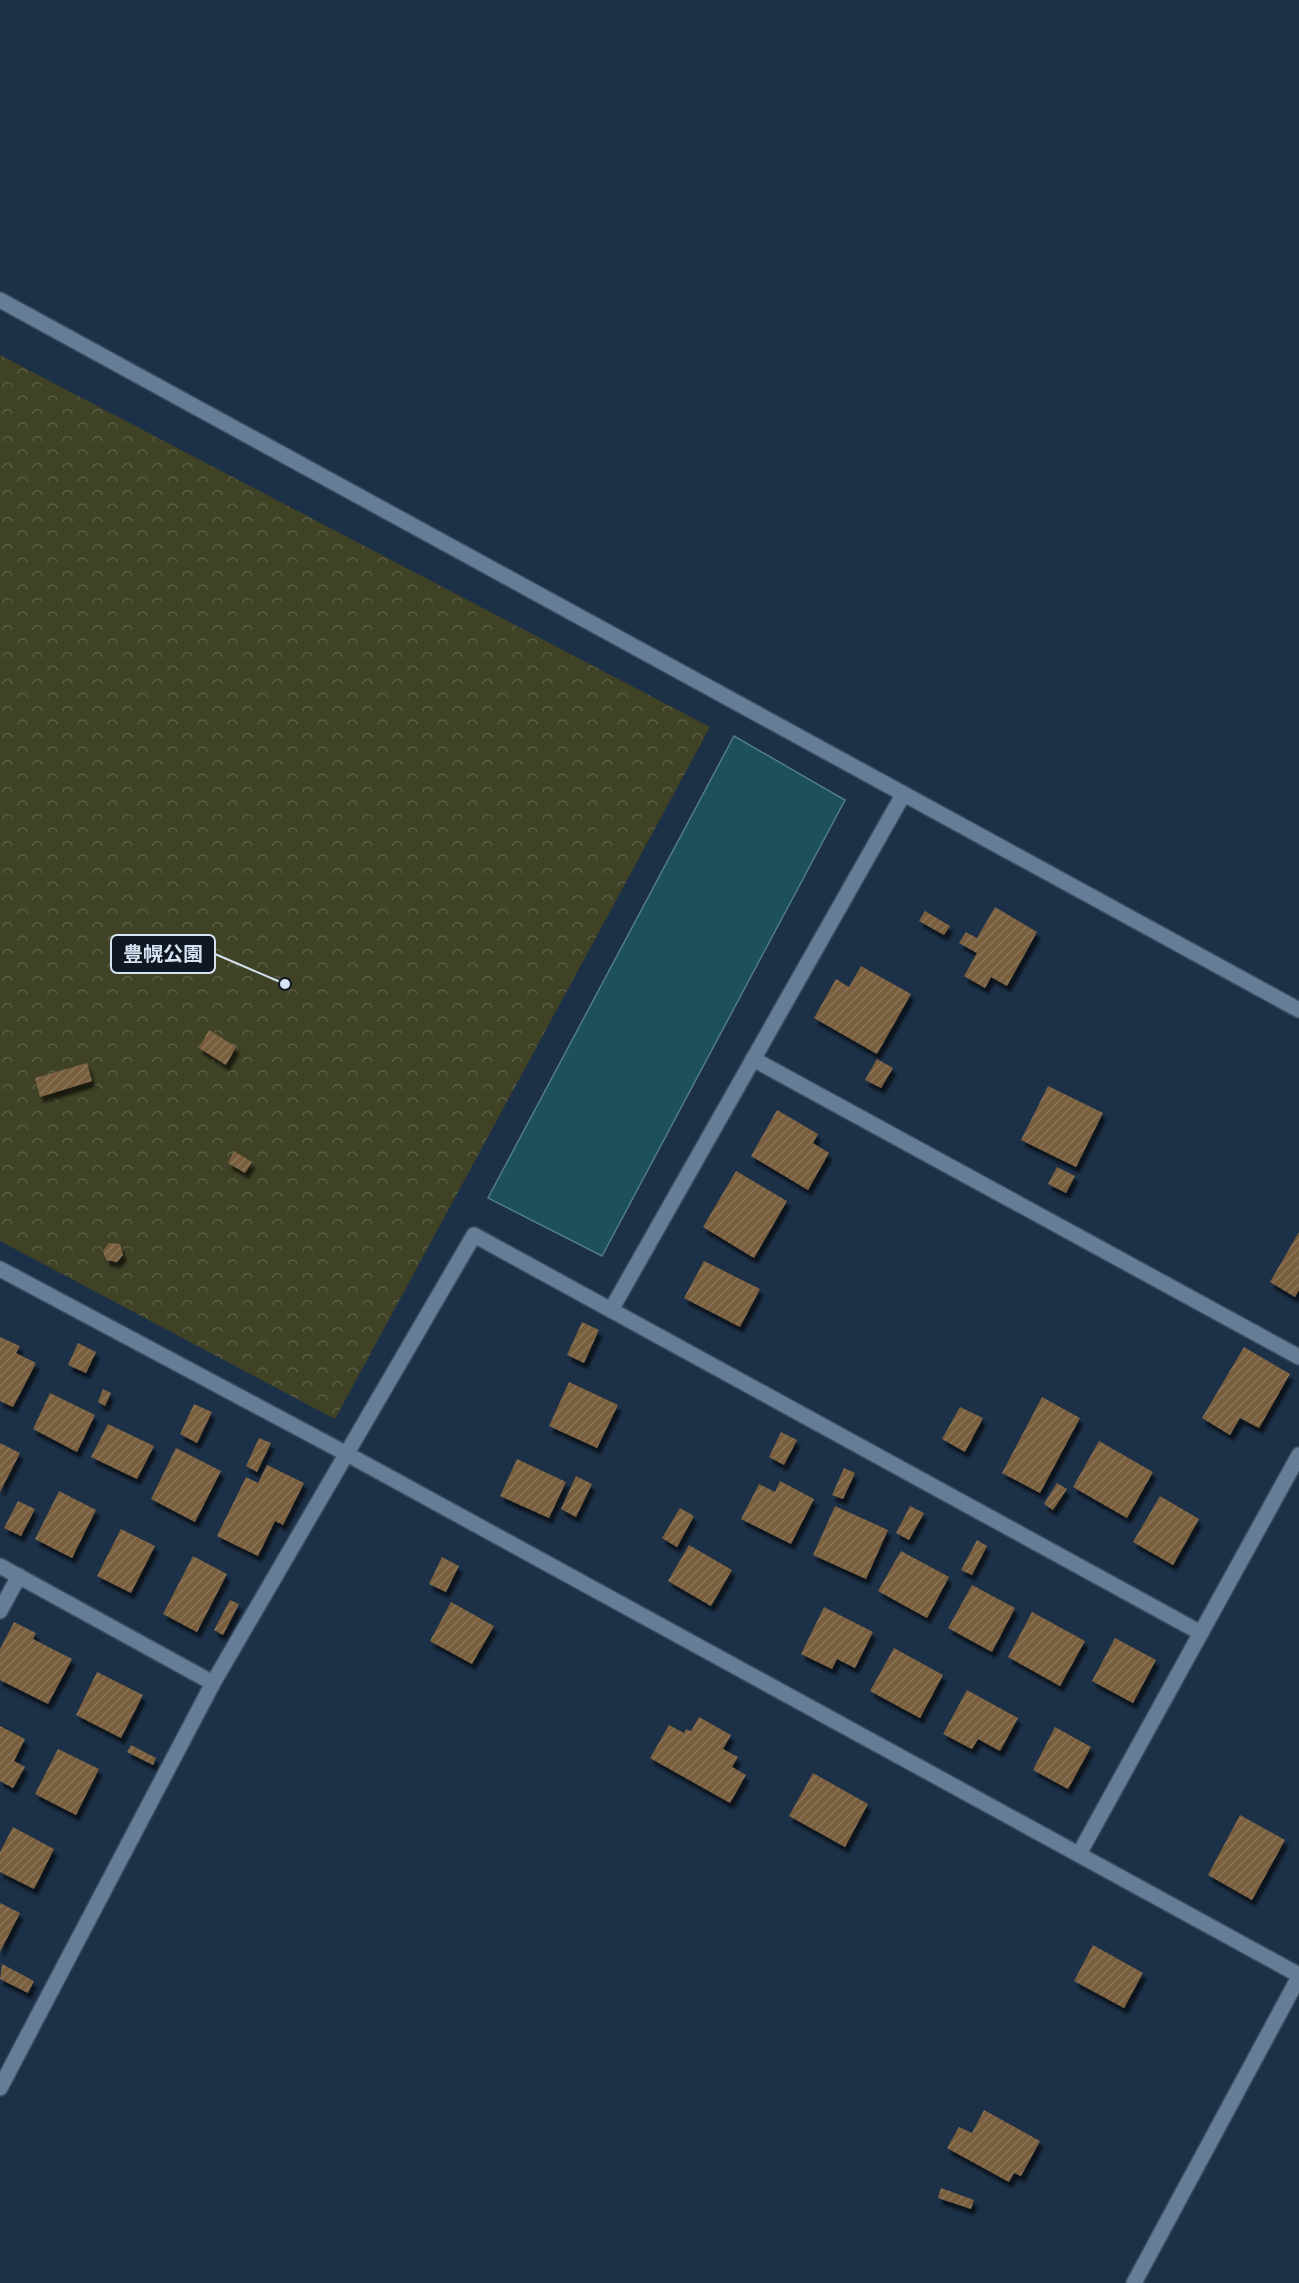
<svg xmlns="http://www.w3.org/2000/svg" width="1299" height="2283" font-family="Ubuntu,'Noto Sans JP',sans-serif">
<style>
.park{fill:url(#park-crowns)}
.water{fill:#1b505c;stroke:#537c89;stroke-width:1.5}
.building{fill:url(#building-hatch);filter:url(#shadow)}
.lines{fill:none;stroke-linecap:round;stroke-linejoin:round}
.minor-casing{stroke:#3a4d5f;stroke-width:18}
.minor{stroke:#667d97;stroke-width:15}
.leader{fill:none;stroke:#d5e2f1;stroke-width:2}
.callout-dot{fill:#d5e2f1;stroke:#0f1822;stroke-width:2}
.callout{fill:#0f1822;stroke:#d5e2f1;stroke-width:2}
.callout-label{font-size:20px;text-anchor:middle;font-weight:bold;fill:#d5e2f1}
</style>
<defs>
<pattern id="park-crowns" width="20" height="18" patternUnits="userSpaceOnUse" patternTransform="scale(1.5)"><rect width="20" height="18" fill="#404226"/><path d="M2 6a3 3 0 1 1 6 0M12 15a3 3 0 1 1 6 0" fill="none" stroke="#5b5d46"/></pattern>
<pattern id="building-hatch" width="6" height="6" patternUnits="userSpaceOnUse" patternTransform="scale(1.5)"><rect width="6" height="6" fill="#795f3e"/><path d="M-1 1l2-2M0 6l6-6M5 7l2-2" fill="none" stroke="#8b765a"/></pattern>
<filter id="shadow"><feDropShadow dx="3.5" dy="6" stdDeviation="1.5" flood-color="#0009"/></filter>
</defs>
<rect width="100%" height="100%" fill="#1c3047"/>
<!-- park -->
<path class="park" d="M 0,355 L 710,727 L 335,1419 L 0,1241 Z"/>
<!-- water -->
<path class="water" d="M 734,736 L 845,800 L 602,1256 L 488,1198 Z"/>
<!-- building -->
<g class="building">
<path d="M 995,907 L 1037,932 L 1007,986 L 991,977 L 985,988 L 964,976 L 977,953 L 959,943 L 966,932 L 977,938 Z"/>
<path d="M 925,911 L 950,926 L 944,935 L 919,921 Z"/>
<path d="M 861,966 L 911,994 L 877,1054 L 814,1018 L 836,979 L 849,987 Z"/>
<path d="M 209,1030 L 236,1047 L 226,1065 L 199,1048 Z"/>
<path d="M 877,1059 L 893,1068 L 881,1088 L 865,1080 Z"/>
<path d="M 87,1063 L 92,1081 L 40,1097 L 35,1078 Z"/>
<path d="M 1048,1086 L 1103,1113 L 1076,1167 L 1021,1140 Z"/>
<path d="M 777,1110 L 818,1134 L 813,1143 L 829,1153 L 808,1190 L 751,1156 Z"/>
<path d="M 234,1151 L 252,1162 L 245,1173 L 228,1163 Z"/>
<path d="M 1057,1167 L 1075,1176 L 1066,1193 L 1048,1184 Z"/>
<path d="M 736,1171 L 787,1201 L 754,1258 L 703,1227 Z"/>
<path d="M 1299,1232 L 1299,1290 L 1295,1297 L 1270,1282 Z"/>
<path d="M 109,1243 L 120,1244 L 123,1255 L 117,1262 L 106,1260 L 103,1251 Z"/>
<path d="M 704,1261 L 760,1289 L 740,1327 L 684,1298 Z"/>
<path d="M 582,1322 L 599,1330 L 584,1363 L 567,1355 Z"/>
<path d="M 0,1337 L 20,1346 L 16,1353 L 36,1363 L 13,1407 L 0,1401 Z"/>
<path d="M 78,1343 L 96,1352 L 86,1373 L 68,1365 Z"/>
<path d="M 1244,1347 L 1290,1374 L 1259,1428 L 1240,1418 L 1230,1435 L 1202,1418 Z"/>
<path d="M 569,1382 L 618,1405 L 597,1448 L 549,1426 Z"/>
<path d="M 103,1389 L 111,1393 L 105,1406 L 98,1402 Z"/>
<path d="M 50,1393 L 95,1415 L 77,1452 L 33,1429 Z"/>
<path d="M 1042,1397 L 1080,1418 L 1040,1493 L 1002,1473 Z"/>
<path d="M 194,1404 L 212,1412 L 197,1443 L 180,1434 Z"/>
<path d="M 960,1407 L 983,1418 L 965,1452 L 942,1439 Z"/>
<path d="M 108,1424 L 154,1446 L 137,1479 L 91,1457 Z"/>
<path d="M 781,1432 L 797,1440 L 784,1465 L 769,1457 Z"/>
<path d="M 259,1438 L 271,1443 L 257,1472 L 246,1466 Z"/>
<path d="M 1099,1441 L 1153,1472 L 1127,1518 L 1073,1487 Z"/>
<path d="M 0,1443 L 20,1453 L 0,1492 Z"/>
<path d="M 176,1448 L 221,1471 L 195,1522 L 151,1499 Z"/>
<path d="M 517,1459 L 566,1482 L 549,1518 L 500,1496 Z"/>
<path d="M 267,1465 L 304,1483 L 283,1525 L 275,1521 L 258,1556 L 217,1536 L 246,1477 L 258,1483 Z"/>
<path d="M 844,1468 L 855,1473 L 843,1499 L 832,1495 Z"/>
<path d="M 576,1476 L 592,1484 L 576,1517 L 561,1509 Z"/>
<path d="M 780,1481 L 814,1499 L 791,1544 L 741,1519 L 759,1484 L 775,1492 Z"/>
<path d="M 1057,1483 L 1067,1489 L 1053,1510 L 1044,1504 Z"/>
<path d="M 59,1491 L 96,1510 L 72,1558 L 35,1539 Z"/>
<path d="M 1160,1496 L 1199,1519 L 1173,1565 L 1133,1542 Z"/>
<path d="M 18,1501 L 35,1509 L 21,1536 L 4,1528 Z"/>
<path d="M 835,1506 L 888,1530 L 866,1579 L 813,1555 Z"/>
<path d="M 910,1506 L 924,1513 L 909,1540 L 896,1533 Z"/>
<path d="M 680,1508 L 694,1516 L 677,1547 L 662,1538 Z"/>
<path d="M 121,1529 L 155,1546 L 131,1593 L 97,1576 Z"/>
<path d="M 977,1540 L 987,1546 L 972,1575 L 961,1570 Z"/>
<path d="M 689,1545 L 732,1570 L 711,1606 L 668,1581 Z"/>
<path d="M 901,1551 L 949,1577 L 927,1618 L 878,1591 Z"/>
<path d="M 193,1556 L 227,1574 L 197,1632 L 163,1614 Z"/>
<path d="M 442,1557 L 459,1566 L 446,1592 L 429,1584 Z"/>
<path d="M 972,1585 L 1015,1608 L 992,1652 L 948,1628 Z"/>
<path d="M 230,1600 L 239,1604 L 223,1635 L 214,1630 Z"/>
<path d="M 451,1602 L 494,1626 L 472,1664 L 430,1641 Z"/>
<path d="M 824,1607 L 873,1632 L 855,1668 L 837,1659 L 832,1669 L 801,1654 Z"/>
<path d="M 1032,1612 L 1085,1641 L 1060,1686 L 1008,1657 Z"/>
<path d="M 14,1622 L 36,1633 L 33,1639 L 72,1659 L 48,1704 L 0,1680 L 0,1649 Z"/>
<path d="M 1115,1638 L 1156,1660 L 1133,1703 L 1092,1681 Z"/>
<path d="M 894,1648 L 943,1675 L 920,1718 L 870,1691 Z"/>
<path d="M 97,1672 L 143,1695 L 121,1738 L 76,1715 Z"/>
<path d="M 967,1690 L 1018,1718 L 1000,1751 L 978,1739 L 972,1749 L 943,1734 Z"/>
<path d="M 699,1717 L 731,1735 L 723,1749 L 738,1757 L 732,1767 L 746,1775 L 730,1803 L 650,1758 L 669,1725 L 684,1733 L 686,1729 L 691,1731 Z"/>
<path d="M 0,1726 L 25,1739 L 14,1761 L 25,1767 L 13,1788 L 0,1781 Z"/>
<path d="M 1055,1727 L 1091,1747 L 1068,1789 L 1033,1770 Z"/>
<path d="M 131,1745 L 156,1758 L 153,1765 L 127,1752 Z"/>
<path d="M 58,1749 L 99,1769 L 76,1815 L 35,1794 Z"/>
<path d="M 813,1773 L 868,1804 L 845,1847 L 789,1816 Z"/>
<path d="M 1240,1815 L 1285,1840 L 1252,1900 L 1208,1875 Z"/>
<path d="M 13,1827 L 54,1849 L 34,1889 L 0,1872 L 0,1852 Z"/>
<path d="M 0,1903 L 20,1913 L 0,1952 Z"/>
<path d="M 1093,1945 L 1143,1973 L 1124,2008 L 1074,1981 Z"/>
<path d="M 2,1964 L 34,1981 L 28,1993 L 0,1979 Z"/>
<path d="M 984,2110 L 1040,2141 L 1021,2176 L 1014,2173 L 1009,2182 L 947,2148 L 959,2127 L 972,2133 Z"/>
<path d="M 941,2188 L 974,2200 L 971,2209 L 938,2198 Z"/>
</g>
<g class="lines">
<!-- minor casing -->
<g class="minor-casing">
<g id="minor">
<path d="M 0,300 L 1299,1010"/>
<path d="M 753,1059 L 1299,1357"/>
<path d="M 0,1269 L 347,1454 L 1299,1975"/>
<path d="M 611,1310 L 903,795"/>
<path d="M 0,1566 L 213,1683"/>
<path d="M 0,1611 L 19,1576"/>
<path d="M 1079,1854 L 1299,1455"/>
<path d="M 0,2088 L 213,1683 L 474,1235 L 1201,1633"/>
<path d="M 1134,2283 L 1299,1977"/>
</g>
</g>
<!-- minor -->
<use href="#minor" class="minor"/>
</g>
<!-- callouts -->
<path class="leader" d="M285 984L215 954"/>
<circle class="callout-dot" cx="285" cy="984" r="6"/>
<rect class="callout" x="111" y="935" width="104" height="38" rx="6"/>
<g class="callout-label">
<text x="163" y="961">豊幌公園</text>
</g>
</svg>
